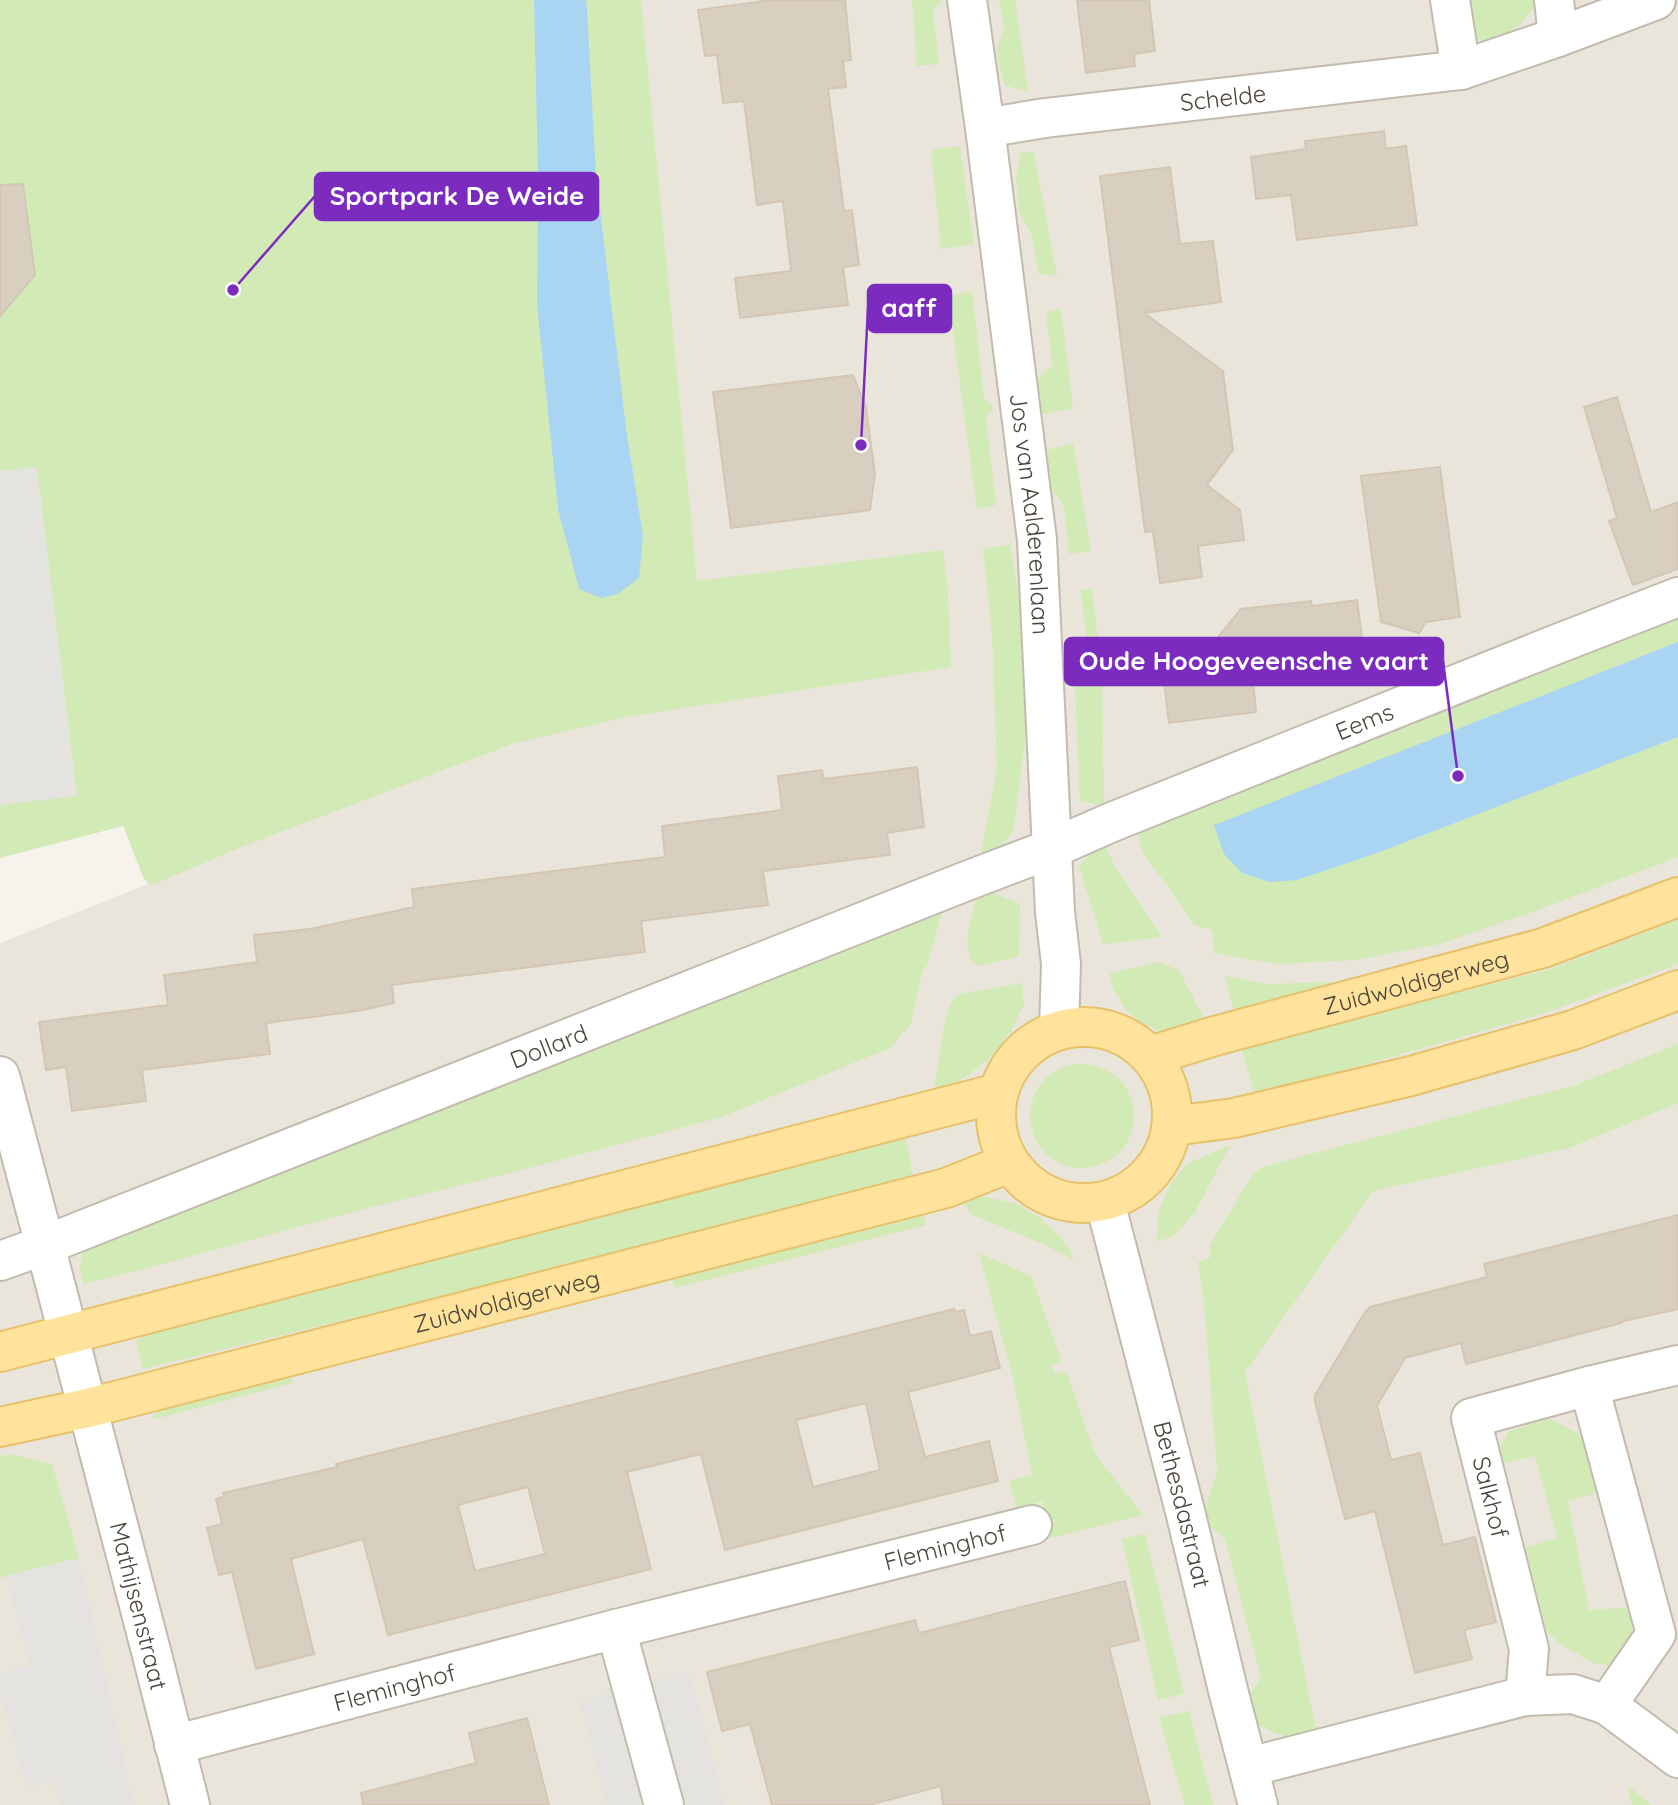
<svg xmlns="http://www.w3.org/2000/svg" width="1678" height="1805" font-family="Quicksand,sans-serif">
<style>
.residential{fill:#eae5da}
.green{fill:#d2eab5}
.parking{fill:#e5e3e0}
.water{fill:#a9d4f2}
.building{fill:#d8cfc1;stroke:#d3c7b4;stroke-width:2;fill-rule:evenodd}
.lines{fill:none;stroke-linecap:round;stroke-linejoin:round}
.minor-casing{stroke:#c2bbae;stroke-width:42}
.major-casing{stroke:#e6c16a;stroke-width:42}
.minor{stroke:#fff;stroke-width:38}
.major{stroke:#ffe39c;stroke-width:38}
.labels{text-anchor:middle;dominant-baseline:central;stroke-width:5;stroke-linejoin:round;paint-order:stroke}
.street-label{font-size:24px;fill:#4b4439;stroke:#fff}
.leader{fill:none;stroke:#7b2cbf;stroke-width:2.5}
.callout-dot{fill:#7b2cbf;stroke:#fff;stroke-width:2.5}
.callout{fill:#7b2cbf;stroke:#7b2cbf;stroke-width:2.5}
.callout-label{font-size:26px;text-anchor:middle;font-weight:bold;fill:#fff}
</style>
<rect width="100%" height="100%" fill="#f6f3ec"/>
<!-- residential -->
<path class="residential" d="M 437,0 L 1678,0 L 1678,1805 L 0,1805 L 0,943 L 525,734 Z"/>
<!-- green -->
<g class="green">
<path d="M 0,0 L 534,0 L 538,178 L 537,305 L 558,509 L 579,589 L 643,536 L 626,428 L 596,175 L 586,0 L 641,0 L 697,581 L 943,550 L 948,593 L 951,667 L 626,717 L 512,744 L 234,850 L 155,884 L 148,883 L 143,877 L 123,826 L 0,858 Z"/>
<path d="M 912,0 L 942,0 L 933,11 L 939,64 L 917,66 Z"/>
<path d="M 999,0 L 1015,0 L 1028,92 L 1005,85 L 998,61 L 997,48 L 1004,29 Z"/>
<path d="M 1462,0 L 1535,0 L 1536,5 C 1514,31 1514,34 1480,40 L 1465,21 Z"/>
<path d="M 960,146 L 974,244 L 941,249 L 931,150 Z"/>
<path d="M 1021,152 L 1034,153 L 1057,276 L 1039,274 L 1031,233 L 1019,212 L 1016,177 Z"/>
<path d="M 972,291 L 984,398 L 993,408 L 986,417 L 996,505 L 977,509 L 948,296 Z"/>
<path d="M 1061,309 L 1073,409 L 1036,415 L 1032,385 L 1052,365 L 1046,312 Z"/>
<path d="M 1073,443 L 1091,551 L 1069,554 L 1064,507 L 1051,488 L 1047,450 Z"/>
<path d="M 1010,545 L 1030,658 L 1026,733 L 1013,832 L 995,854 L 980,858 L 997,768 L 992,634 L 983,549 Z"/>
<path d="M 1092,587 L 1102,677 L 1104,806 L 1080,801 L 1074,665 L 1088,642 L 1080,591 Z"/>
<path d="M 1678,609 L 1678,642 L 1214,826 L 1377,853 L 1678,737 L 1678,857 L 1527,914 L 1440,944 L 1356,960 L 1277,964 L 1214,953 L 1212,930 L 1194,925 L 1169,888 L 1144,855 L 1136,829 Z"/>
<path d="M 1104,840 L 1114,865 L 1162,937 L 1103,944 L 1079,866 Z"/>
<path d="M 986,890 L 1020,904 L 1019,956 L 980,966 L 971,961 L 967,945 L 969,924 L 977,898 Z"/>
<path d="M 942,911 L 927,966 L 922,971 L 911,1024 L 890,1048 L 722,1117 L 506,1174 L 364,1209 L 144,1269 L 83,1284 L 80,1267 L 83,1249 Z"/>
<path d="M 1678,920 L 1678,964 L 1545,1013 L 1255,1096 L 1242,1050 L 1362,1017 L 1551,969 Z"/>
<path d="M 1159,962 L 1179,970 L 1202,1015 L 1199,1024 L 1159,1031 L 1139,1021 L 1127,1011 L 1113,989 L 1110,973 Z"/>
<path d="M 1225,976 L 1268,984 L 1330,982 L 1333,989 L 1234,1012 Z"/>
<path d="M 1022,983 L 1024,1004 L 1010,1033 L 989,1059 L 942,1095 L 935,1085 L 943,1031 L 950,1003 L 959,994 Z"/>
<path d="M 1678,1044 L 1678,1103 L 1569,1148 L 1373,1191 L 1245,1372 L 1316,1731 C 1290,1739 1281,1738 1258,1724 L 1250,1694 L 1261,1678 L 1225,1539 L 1208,1525 L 1204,1511 L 1217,1472 L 1204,1302 L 1198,1262 L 1210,1258 L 1210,1245 L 1250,1179 L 1258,1169 L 1273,1164 L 1576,1085 Z"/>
<circle cx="1082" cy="1116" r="52"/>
<path d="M 905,1135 L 914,1181 L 143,1369 L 136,1342 L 149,1331 Z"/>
<path d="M 1230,1145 L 1195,1212 L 1173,1237 L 1156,1241 L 1158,1228 L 1158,1213 L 1170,1185 L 1187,1164 Z"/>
<path d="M 978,1195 L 1017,1204 L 1040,1218 L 1061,1238 L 1071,1251 L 1073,1260 L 1043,1244 L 972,1215 L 960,1199 Z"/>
<path d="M 922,1208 L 926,1225 L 674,1288 L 670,1271 Z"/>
<path d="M 979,1253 L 1031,1276 L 1062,1362 L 1050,1365 L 1056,1374 L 1066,1371 L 1095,1454 L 1143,1515 L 1050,1538 L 1042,1501 L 1017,1509 L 1009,1481 L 1032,1474 L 1013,1378 Z"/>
<path d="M 289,1366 L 293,1383 L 151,1420 L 157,1411 L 171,1399 Z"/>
<path d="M 1550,1419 L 1581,1435 L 1586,1448 L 1597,1493 L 1568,1501 L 1589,1610 L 1631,1607 L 1632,1636 L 1617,1667 L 1593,1663 L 1560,1644 L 1540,1625 L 1521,1549 L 1557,1538 L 1535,1456 L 1504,1463 L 1500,1448 L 1509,1431 Z"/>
<path d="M 10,1454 L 52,1464 L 79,1558 L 0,1578 L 0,1457 Z"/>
<path d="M 1145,1534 L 1184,1694 L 1158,1700 L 1122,1539 Z"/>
<path d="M 1189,1711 L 1213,1805 L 1185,1805 L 1159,1718 Z"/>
<path d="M 1627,1785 L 1652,1805 L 1632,1805 Z"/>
</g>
<!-- parking -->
<g class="parking">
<path d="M 37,467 L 77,796 L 0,805 L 0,471 Z"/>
<path d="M 79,1558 L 134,1805 L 60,1805 L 53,1781 L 26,1789 L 0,1689 L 0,1674 L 29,1666 L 6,1576 Z"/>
<path d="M 689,1671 L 725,1805 L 607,1805 L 579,1700 Z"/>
</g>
<!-- water -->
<g class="water">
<path d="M 534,0 L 586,0 L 587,10 L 596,175 L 626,428 L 643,536 L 639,578 L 618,594 L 601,598 L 579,589 L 558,509 L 537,305 L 538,178 Z"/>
<path d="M 1678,642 L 1678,737 L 1377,853 L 1297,880 L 1269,882 L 1242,873 L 1224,854 L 1214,825 Z"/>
</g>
<!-- building -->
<g class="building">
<path d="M 771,0 L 845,0 L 851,60 L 843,61 L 846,87 L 828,89 L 844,211 L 852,210 L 859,265 L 843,267 L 848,305 L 740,318 L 735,278 L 791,271 L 783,201 L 757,205 L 744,101 L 723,103 L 717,55 L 705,56 L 698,10 Z"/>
<path d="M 1077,0 L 1149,0 L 1155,51 L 1134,54 L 1135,66 L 1086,73 Z"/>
<path d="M 1384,131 L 1386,149 L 1406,146 L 1417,225 L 1297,240 L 1291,195 L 1256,199 L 1251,157 L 1306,149 L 1305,141 Z"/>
<path d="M 1170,167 L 1180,244 L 1213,241 L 1221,302 L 1144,313 L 1223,371 L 1233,450 L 1207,485 L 1240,510 L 1244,540 L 1198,546 L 1202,577 L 1160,583 L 1153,531 L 1145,532 L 1100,176 Z"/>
<path d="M 23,184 L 35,275 L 0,316 L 0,185 Z"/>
<path d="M 853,375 L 866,408 L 875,474 L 870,510 L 731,528 L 713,392 Z"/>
<path d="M 1617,397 L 1651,512 L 1678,502 L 1678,569 L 1633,585 L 1609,521 L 1617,518 L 1584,407 Z"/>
<path d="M 1440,467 L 1460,617 L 1426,622 L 1419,633 L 1381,622 L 1361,476 Z"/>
<path d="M 1357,600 L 1366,668 L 1253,681 L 1256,712 L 1169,723 L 1163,674 L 1172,673 L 1169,651 L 1211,646 L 1241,609 L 1311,601 L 1312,606 Z"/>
<path d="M 917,767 L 924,827 L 887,833 L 890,855 L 763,871 L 768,905 L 641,921 L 645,952 L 392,985 L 394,1003 L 358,1011 L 266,1023 L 270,1054 L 142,1070 L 146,1101 L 72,1111 L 66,1067 L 46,1070 L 39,1022 L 168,1005 L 164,975 L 257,962 L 254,935 L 310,929 L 414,907 L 412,889 L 665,857 L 662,826 L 782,810 L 778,776 L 822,770 L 824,779 Z"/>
<path d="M 1678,1215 L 1678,1309 L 1620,1322 L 1621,1323 L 1466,1364 L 1461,1343 L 1405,1358 L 1377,1406 L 1391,1460 L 1420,1453 L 1443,1545 L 1475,1537 L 1496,1622 L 1464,1630 L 1472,1659 L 1415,1673 L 1375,1511 L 1345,1519 L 1315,1402 L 1315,1395 L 1365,1312 L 1370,1307 L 1487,1277 L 1484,1264 Z"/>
<path d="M 954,1309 L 955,1312 L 964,1310 L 970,1336 L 991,1331 L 1000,1368 L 908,1392 L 925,1457 L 989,1441 L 998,1481 L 725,1550 L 701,1454 L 627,1472 L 651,1569 L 388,1635 L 363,1539 L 291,1559 L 314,1654 L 256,1669 L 232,1572 L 219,1575 L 207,1528 L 222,1524 L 216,1499 L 225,1496 L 223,1493 L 337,1467 L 336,1464 ZM 866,1403 L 880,1470 L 813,1487 L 796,1420 ZM 528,1487 L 545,1554 L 475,1571 L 458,1505 Z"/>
<path d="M 1125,1581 L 1139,1640 L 1109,1647 L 1150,1805 L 943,1805 L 941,1786 L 869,1805 L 772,1805 L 750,1724 L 722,1731 L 707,1672 L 915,1620 L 919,1633 Z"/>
<path d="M 527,1718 L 549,1805 L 363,1805 L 361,1793 L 476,1763 L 469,1733 Z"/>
</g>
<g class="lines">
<!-- minor casing -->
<g class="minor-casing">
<g id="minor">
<path id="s1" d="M 967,0 L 985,128 L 1037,540 L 1055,912 L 1061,964 L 1059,1030"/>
<path d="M 1450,0 L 1461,70"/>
<path d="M 1554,0 L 1558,37"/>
<path id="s2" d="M 985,128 L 1045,118 L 1461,70 L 1558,37 L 1656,0"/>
<path d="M 0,1076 L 45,1245 L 0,1261"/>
<path id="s3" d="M 1105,1202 L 1185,1511 L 1228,1690 L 1258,1805"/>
<path d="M 616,1629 L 664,1805"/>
<path d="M 1525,1696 L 1529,1649 L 1471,1418 L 1589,1386"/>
<path d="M 1607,1705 L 1656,1634 L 1589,1386 L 1678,1365"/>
<path id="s4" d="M 174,1745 L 616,1629 L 1032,1525"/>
<path d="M 1249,1767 L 1525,1696 L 1573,1694 L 1607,1705 L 1678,1758"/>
<path id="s5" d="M 190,1805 L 151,1651 L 45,1245 L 969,880 L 1053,848 L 1112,822 L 1552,646 L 1678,597"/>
</g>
</g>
<!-- major casing -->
<g class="major-casing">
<g id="major">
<circle cx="1084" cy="1115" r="88"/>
<path id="s6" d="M 1150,1056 L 1215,1036 L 1543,948 L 1678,897"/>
<path d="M 1173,1126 L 1234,1118 L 1411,1076 L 1573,1030 L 1678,990"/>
<path d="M 0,1352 L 998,1093"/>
<path id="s7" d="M 0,1427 L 88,1408 L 946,1188 L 1009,1163"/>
</g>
</g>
<!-- minor -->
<use href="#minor" class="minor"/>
<!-- major -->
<use href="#major" class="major"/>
</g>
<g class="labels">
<!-- street labels -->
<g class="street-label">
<text stroke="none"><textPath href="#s2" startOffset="240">Schelde</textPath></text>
<text stroke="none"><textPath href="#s1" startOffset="518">Jos van Aalderenlaan</textPath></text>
<text stroke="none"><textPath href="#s5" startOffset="1998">Eems</textPath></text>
<text stroke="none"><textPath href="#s6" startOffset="276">Zuidwoldigerweg</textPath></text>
<text stroke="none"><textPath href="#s5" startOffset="1120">Dollard</textPath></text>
<text stroke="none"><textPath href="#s7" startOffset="522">Zuidwoldigerweg</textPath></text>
<text transform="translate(1491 1497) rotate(76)">Salkhof</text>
<text stroke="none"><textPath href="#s3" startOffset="312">Bethesdastraat</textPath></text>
<text stroke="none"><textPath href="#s4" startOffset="796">Fleminghof</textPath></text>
<text transform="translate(139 1606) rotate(76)">Mathijsenstraat</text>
<text stroke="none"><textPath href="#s4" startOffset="228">Fleminghof</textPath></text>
</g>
</g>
<!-- callouts -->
<path class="leader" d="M233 290L315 196M861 445L868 308M1458 776L1443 661"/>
<g class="callout-dot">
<circle cx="233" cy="290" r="7"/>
<circle cx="861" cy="445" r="7"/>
<circle cx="1458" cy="776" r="7"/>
</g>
<g class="callout">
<rect x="315" y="173" width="283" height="47" rx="7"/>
<rect x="868" y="285" width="83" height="47" rx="7"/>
<rect x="1065" y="638" width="378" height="47" rx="7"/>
</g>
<g class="callout-label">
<text x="457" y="205">Sportpark De Weide</text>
<text x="909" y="317">aaff</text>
<text x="1254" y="670">Oude Hoogeveensche vaart</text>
</g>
</svg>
